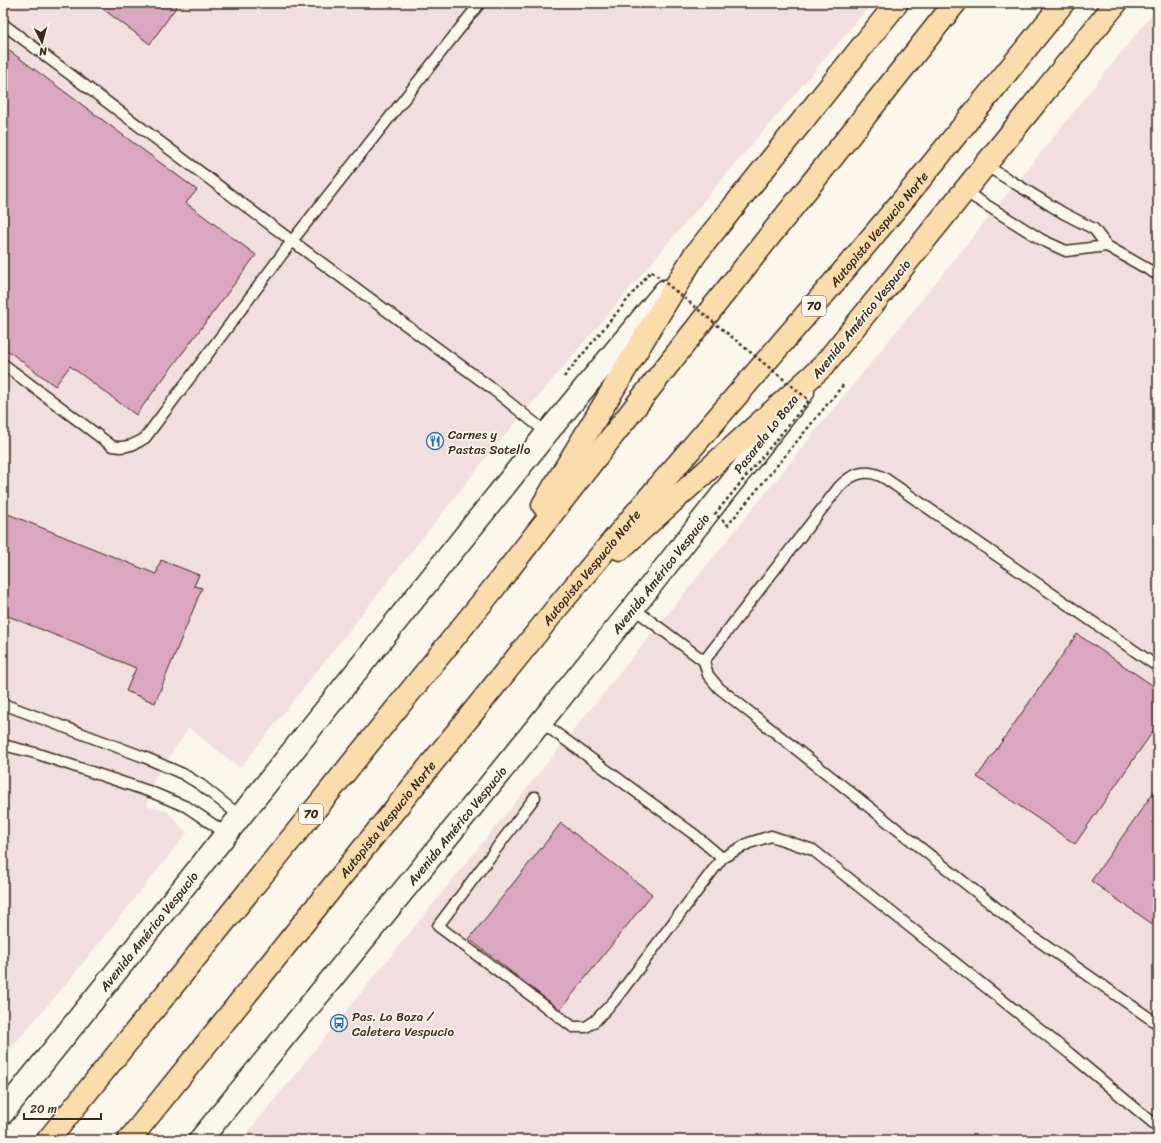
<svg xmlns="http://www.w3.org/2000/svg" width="1161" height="1143" font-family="Sriracha,sans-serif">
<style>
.built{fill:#f1dfdf}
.building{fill:#dba6c0;stroke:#3b2a1e}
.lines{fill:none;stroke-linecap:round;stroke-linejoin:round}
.service-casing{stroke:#3b2a1e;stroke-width:13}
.secondary-casing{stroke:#3b2a1e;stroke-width:25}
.primary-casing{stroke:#3b2a1e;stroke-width:25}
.motorway-casing{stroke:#3b2a1e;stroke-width:25}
.service{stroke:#fbf7ec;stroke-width:10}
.secondary{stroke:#fbf7ec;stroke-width:22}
.primary{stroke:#faddab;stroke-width:22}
.motorway{stroke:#faddab;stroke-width:22}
.path-bridge{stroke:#3b2a1e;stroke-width:2.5;stroke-dasharray:3 3;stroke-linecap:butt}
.labels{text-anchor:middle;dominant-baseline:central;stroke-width:3.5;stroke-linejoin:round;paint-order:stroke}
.shield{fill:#fbf7ec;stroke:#75685c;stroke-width:1}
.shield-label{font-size:12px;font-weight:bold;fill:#3b2a1e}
.street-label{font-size:13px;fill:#3b2a1e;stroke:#fbf7ec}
.poi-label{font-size:13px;fill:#3b2a1e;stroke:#fbf7ec;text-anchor:start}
</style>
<rect width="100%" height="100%" fill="#fbf7ec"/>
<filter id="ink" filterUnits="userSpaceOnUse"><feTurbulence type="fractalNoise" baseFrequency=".025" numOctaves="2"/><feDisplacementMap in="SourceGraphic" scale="8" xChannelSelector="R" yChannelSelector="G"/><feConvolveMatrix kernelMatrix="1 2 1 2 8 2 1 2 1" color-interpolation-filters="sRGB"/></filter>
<g filter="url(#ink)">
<!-- built -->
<g class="built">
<path d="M 3,3 L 872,3 L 485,459 L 240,768 L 189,728 L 155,777 L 147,806 L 167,811 L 187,833 L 72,977 L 3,1057 Z"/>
<path d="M 1158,7 L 1158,1140 L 242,1140 L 1013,187 Z"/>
</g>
<!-- building -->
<g class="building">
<path d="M 95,3 L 179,3 L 150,44 Z"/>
<path d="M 3,46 L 197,190 L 186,203 L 256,255 L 136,415 L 70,366 L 55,386 L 3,347 Z"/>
<path d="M 3,512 L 156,574 L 161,560 L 199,575 L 194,586 L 202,588 L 155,703 L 126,691 L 136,668 L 3,614 Z"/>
<path d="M 1077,634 L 1158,689 L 1158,724 L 1075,844 L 977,777 Z"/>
<path d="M 1158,786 L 1158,928 L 1091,881 Z"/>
<path d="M 561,823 L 652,894 L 560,1010 L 469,939 Z"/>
</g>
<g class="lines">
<!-- service casing -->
<g class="service-casing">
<g id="service">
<path d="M 3,24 L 292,241 L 490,387 L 547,433"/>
<path d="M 985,165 L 1063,213 L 1094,229 L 1107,246 L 1158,275"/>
<path d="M 964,191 L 1042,240 L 1066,251 L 1107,246"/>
<path d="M 3,364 L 112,446 C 125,449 135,445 145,438 L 292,241 L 480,3"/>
<path d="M 633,608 L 704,661 L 839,487 C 853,472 868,468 886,479 L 1158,667"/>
<path d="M 704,661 L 708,675 L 719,688 L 1033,937 L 1158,1024"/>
<path d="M 3,704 L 144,757 L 183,774 L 201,785 L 240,816"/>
<path d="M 541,722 L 695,835 L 722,858"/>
<path d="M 3,745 L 35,753 L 151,792 L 187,807 L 227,834"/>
<path d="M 535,797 L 438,926 L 573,1027 L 586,1027 L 595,1021 L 614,1001 L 722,858 L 749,843 L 771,836 L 813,850 L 1069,1053 L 1158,1127"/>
</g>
</g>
<!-- secondary casing -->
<g class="secondary-casing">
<g id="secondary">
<path id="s1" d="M 3,1113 L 547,433 L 665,291"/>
<path id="s2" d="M 200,1140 L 541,722 L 633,608 L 803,392"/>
</g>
</g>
<!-- primary casing -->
<g class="primary-casing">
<g id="primary">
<path d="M 694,256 L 897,3"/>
<path d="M 823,366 L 1116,3"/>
</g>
</g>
<!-- motorway casing -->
<g class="motorway-casing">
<g id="motorway">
<path d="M 543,505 L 694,256"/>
<path d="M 620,549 L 823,366"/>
<path d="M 48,1140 L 493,589 L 710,311 L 955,3"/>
<path id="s3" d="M 129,1140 L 560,604 L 647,500 L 841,274 L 913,188 L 1063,3"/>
</g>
</g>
<!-- service -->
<use href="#service" class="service"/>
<!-- secondary -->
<use href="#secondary" class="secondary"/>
<!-- primary -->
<use href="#primary" class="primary"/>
<!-- motorway -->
<use href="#motorway" class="motorway"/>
<!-- path-bridge -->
<path class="path-bridge" d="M 564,377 L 651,271 L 809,400 L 715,514 L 728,525 L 844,384"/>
</g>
</g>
<!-- icons -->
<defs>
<g id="restaurant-ring" transform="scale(0.9)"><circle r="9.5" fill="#fbf7ec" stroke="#1f6fb2" stroke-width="1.5"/><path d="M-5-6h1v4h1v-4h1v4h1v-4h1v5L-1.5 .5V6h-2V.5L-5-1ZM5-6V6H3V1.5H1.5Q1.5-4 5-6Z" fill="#1f6fb2"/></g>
<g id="bus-ring" transform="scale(0.9)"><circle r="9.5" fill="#fbf7ec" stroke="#1f6fb2" stroke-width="1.5"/><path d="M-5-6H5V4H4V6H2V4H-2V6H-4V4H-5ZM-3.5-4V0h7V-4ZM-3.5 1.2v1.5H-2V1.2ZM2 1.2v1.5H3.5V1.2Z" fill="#1f6fb2"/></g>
</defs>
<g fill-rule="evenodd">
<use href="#restaurant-ring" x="435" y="441"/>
<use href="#bus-ring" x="339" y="1023"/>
</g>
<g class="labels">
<!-- shield labels -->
<g class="shield">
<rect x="802" y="296" width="24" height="20" rx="3"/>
<rect x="299" y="804" width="24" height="20" rx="3"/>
</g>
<g class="shield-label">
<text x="814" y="306">70</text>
<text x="311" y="814">70</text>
</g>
<!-- street labels -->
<g class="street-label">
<text stroke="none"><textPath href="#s3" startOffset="1180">Autopista Vespucio Norte</textPath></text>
<text transform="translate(861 319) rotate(-51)">Avenida Américo Vespucio</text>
<text transform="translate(766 434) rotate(-52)">Pasarela Lo Boza</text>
<text stroke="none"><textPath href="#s3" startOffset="736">Autopista Vespucio Norte</textPath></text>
<text stroke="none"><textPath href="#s2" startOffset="730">Avenida Américo Vespucio</textPath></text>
<text stroke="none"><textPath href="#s3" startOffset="412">Autopista Vespucio Norte</textPath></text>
<text stroke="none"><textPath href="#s2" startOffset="406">Avenida Américo Vespucio</textPath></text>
<text stroke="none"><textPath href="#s1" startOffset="233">Avenida Américo Vespucio</textPath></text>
</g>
<!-- poi labels -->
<g class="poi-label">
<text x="448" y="434">Carnes y<tspan x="448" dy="15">Pastas Sotello</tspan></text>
<text x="352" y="1016">Pas. Lo Boza /<tspan x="352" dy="15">Caletera Vespucio</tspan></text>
</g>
</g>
<!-- margin -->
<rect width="1161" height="1143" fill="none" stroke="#fbf7ec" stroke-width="16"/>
<rect x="8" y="8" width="1145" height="1127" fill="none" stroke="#3b2a1e" stroke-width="1.5" filter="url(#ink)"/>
<!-- north arrow -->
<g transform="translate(42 42) rotate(174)" stroke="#fbf7ec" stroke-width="3" paint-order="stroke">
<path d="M0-3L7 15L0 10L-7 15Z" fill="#3b2a1e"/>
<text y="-6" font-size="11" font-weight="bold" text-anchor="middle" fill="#3b2a1e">N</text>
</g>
<!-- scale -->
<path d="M24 1113v6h77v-6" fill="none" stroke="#3b2a1e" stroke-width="2"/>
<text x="30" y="1113" font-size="12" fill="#3b2a1e" stroke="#fbf7ec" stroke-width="3" paint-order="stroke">20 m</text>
</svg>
